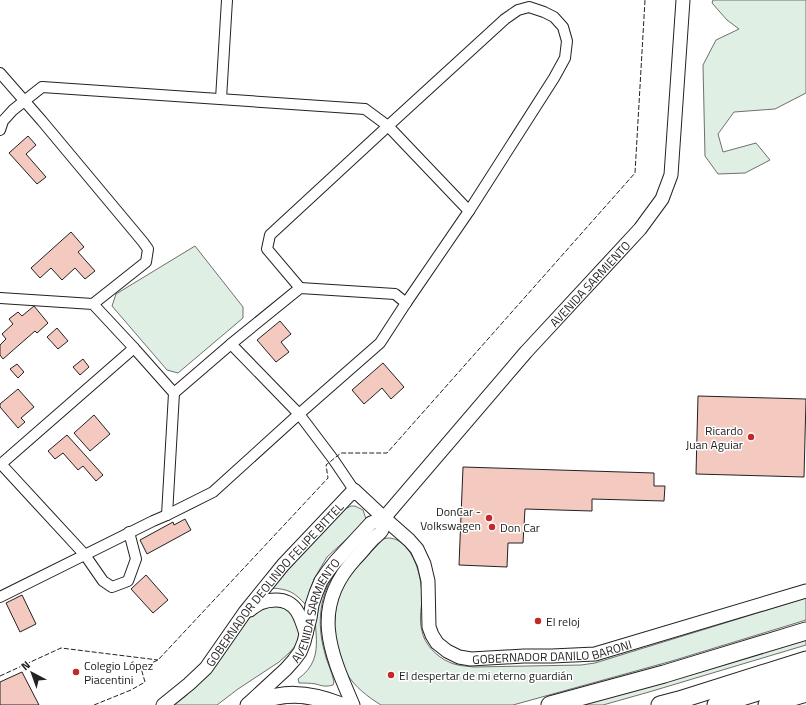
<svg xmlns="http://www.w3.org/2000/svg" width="806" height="705" font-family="'Titillium Web',sans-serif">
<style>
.green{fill:#e0efe3;stroke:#6f6f6f}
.building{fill:#f3c9c0;stroke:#222}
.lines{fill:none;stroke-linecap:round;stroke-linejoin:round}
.minor-casing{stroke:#222;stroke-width:12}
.tertiary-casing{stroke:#222;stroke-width:15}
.primary-casing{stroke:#222;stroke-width:18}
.trunk-casing{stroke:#222;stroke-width:19}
.minor{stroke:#fff;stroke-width:10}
.tertiary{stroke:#fff;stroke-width:13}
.primary{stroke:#fff;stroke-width:16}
.trunk{stroke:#fff;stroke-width:17}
.fence{stroke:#222;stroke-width:1;stroke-dasharray:5 2;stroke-linecap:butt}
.poi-dot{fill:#c62828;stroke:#fff;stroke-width:1.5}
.labels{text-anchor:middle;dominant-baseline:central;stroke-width:3;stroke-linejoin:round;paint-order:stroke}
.street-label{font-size:12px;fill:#222;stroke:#fff}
.poi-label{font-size:12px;fill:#222;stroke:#fff;text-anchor:start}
</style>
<rect width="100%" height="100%" fill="#fff"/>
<!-- green -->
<g class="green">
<path d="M 713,0 L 806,0 L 806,93 L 775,109 L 734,112 L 718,134 L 723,152 L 756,143 L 770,160 L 745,173 L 718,174 L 705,156 L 703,65 L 716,40 L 739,29 L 727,20 L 712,3 Z"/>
<path d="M 195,246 L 243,307 L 243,318 L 178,373 L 167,370 L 112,306 L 116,294 Z"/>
<path d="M 351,506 L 355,506 L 363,510 L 366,519 L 351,535 L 327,557 L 314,579 L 306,605 C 294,592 289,589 271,588 L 343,510 Z"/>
<path d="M 368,537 C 358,548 347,559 337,571 C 319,593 317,624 324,650 C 326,661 332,671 334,682 L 333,685 C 326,687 322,686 316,684 C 310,683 304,683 299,683 L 298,679 C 331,655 307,625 319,596 C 322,589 330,575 335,569 C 345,558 357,548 368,537 Z"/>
<path d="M 388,538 C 396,538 401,542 406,547 C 418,561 422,582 422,600 C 421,610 419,620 422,631 C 424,644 437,657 449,662 C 457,666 466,666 474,667 L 581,665 L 595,663 L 806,598 L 806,620 L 672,661 L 513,705 L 381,705 C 368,697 355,687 347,674 C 333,651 330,612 342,589 C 352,570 369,555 383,539 Z"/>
<path d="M 277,606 L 286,608 L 293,613 L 300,627 L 298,643 L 289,653 L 279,662 L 238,689 L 217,705 L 174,705 C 206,683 227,649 249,618 C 259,610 264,608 277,606 Z"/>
<path d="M 806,636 L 806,645 L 649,692 L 603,705 L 575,705 Z"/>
</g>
<!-- building -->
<g class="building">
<path d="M 28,136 L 36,145 L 26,154 L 46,177 L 37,184 L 9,153 Z"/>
<path d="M 71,232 L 84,247 L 78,252 L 95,271 L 85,279 L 75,268 L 62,280 L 51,268 L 40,278 L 31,268 Z"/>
<path d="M 34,306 L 48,323 L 37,333 L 35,331 L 3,359 L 0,355 L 0,345 L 6,339 L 2,334 L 13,324 L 9,319 L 18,312 L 22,316 Z"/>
<path d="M 280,321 L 291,334 L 281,342 L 289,352 L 276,362 L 257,340 Z"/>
<path d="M 57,328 L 68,341 L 58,349 L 47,337 Z"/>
<path d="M 83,359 L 89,367 L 80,375 L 73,367 Z"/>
<path d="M 383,363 L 404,387 L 391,399 L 382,388 L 364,404 L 352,390 Z"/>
<path d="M 17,364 L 24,372 L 18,378 L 10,369 Z"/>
<path d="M 18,389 L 34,407 L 21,418 L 25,422 L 18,428 L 0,407 L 0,404 Z"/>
<path d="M 698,396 L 806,399 L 804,477 L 696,474 Z"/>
<path d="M 94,415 L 110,434 L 90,451 L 74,433 Z"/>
<path d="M 67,435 L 103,475 L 96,481 L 83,466 L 78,470 L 63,453 L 55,459 L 48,451 Z"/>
<path d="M 463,467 L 654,473 L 654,486 L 665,486 L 664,501 L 592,499 L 592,511 L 525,509 L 523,543 L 508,543 L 507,567 L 459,565 Z"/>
<path d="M 185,519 L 191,530 L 147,554 L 140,540 L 173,522 L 174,525 Z"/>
<path d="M 146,575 L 168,600 L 153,613 L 131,589 Z"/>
<path d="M 22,595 L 36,624 L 20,632 L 6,603 Z"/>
<path d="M 22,672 L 39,705 L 0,705 L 0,682 Z"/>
</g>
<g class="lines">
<!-- minor casing -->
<g class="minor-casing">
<g id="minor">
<path d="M 0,73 L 42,121 L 143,242 L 148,249 L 146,262 L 93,304"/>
<path d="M 221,99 L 227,0"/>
<path d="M 0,130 L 3,121 L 13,110 L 42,87 L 365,109 L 388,126 L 469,211"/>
<path d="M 0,298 L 93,304 L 134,348 L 0,465"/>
<path d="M 231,344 L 299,414 L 333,459 L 354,490"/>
<path d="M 134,348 L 174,393"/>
<path d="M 1,464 L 85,555 L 103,581 L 112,587 L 128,581 L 136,559 L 129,532"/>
<path d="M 167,515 L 174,393 L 231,344 L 300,288 L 395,294 L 406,303"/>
<path d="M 0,597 L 153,521 L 167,515 L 213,492 L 299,414 L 380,343 L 406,303 L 469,211 L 554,78 L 565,58 L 567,41 L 563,27 L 554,17 L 544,12 L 529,7 L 518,10 L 505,19 L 388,126 L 270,235 L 267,249 L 300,288"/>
</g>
</g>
<!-- tertiary casing -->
<g class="tertiary-casing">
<g id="tertiary">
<path d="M 250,610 C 253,607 257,605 260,603 C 265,601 271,600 276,600 C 296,600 301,617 306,634"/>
<path id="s1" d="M 163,705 L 189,684 L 206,668 L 245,612 L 283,565 L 354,490 L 384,518 L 409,540 L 417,549 L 424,564 L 428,581 L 429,627 L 432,635 L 437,643 L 447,651 L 459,657 L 471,659 L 524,656 L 552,656 L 595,654 L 806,591"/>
<path id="s2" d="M 247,705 L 286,669 L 294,660 L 300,652 L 304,642 L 310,618 L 312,605 L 316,593 L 321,581 L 328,571 L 335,562 L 371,523 L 384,518 L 526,352 L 640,229 L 662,199 L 671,175 L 683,0"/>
<path d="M 353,705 C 330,652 310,608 355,559 C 361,553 367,545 373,539 C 376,536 381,533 382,530 C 383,527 383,522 384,518"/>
</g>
</g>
<!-- primary casing -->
<g class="primary-casing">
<path id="primary" d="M 249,705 C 282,691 307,692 340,705"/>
</g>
<!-- trunk casing -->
<g class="trunk-casing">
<g id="trunk">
<path d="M 550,705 L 664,674 L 806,631"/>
<path d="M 660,705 L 679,700 L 806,660"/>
<path d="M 716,705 L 806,677"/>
<path d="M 767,705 L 806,693"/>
</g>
</g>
<!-- minor -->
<use href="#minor" class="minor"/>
<!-- tertiary -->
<use href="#tertiary" class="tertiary"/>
<!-- primary -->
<use href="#primary" class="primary"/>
<!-- trunk -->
<use href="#trunk" class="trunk"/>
<!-- fence -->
<g class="fence">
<path d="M 0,676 L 61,648 L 158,660"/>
<path d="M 94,705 L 131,690 L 145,682 L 141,668 L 158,660 L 328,478 L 326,465 L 341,453 L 387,453 L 635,173 L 645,0"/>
</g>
</g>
<!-- markers -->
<g class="poi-dot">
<circle cx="751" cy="437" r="4"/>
<circle cx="489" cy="518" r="4"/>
<circle cx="492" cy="527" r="4"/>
<circle cx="538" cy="621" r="4"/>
<circle cx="76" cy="672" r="4"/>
<circle cx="391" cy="675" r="4"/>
</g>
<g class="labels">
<!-- street labels -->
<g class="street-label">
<text stroke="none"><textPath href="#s2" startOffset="552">AVENIDA SARMIENTO</textPath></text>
<text stroke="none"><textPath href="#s1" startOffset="165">GOBERNADOR DEOLINDO FELIPE BITTEL</textPath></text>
<text stroke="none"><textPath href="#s2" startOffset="120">AVENIDA SARMIENTO</textPath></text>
<text stroke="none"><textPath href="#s1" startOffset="593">GOBERNADOR DANILO BARONI</textPath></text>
</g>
<!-- poi labels -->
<g class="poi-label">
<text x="743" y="430" text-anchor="end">Ricardo<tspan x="743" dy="14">Juan Aguiar</tspan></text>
<text x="481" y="511" text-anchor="end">DonCar -<tspan x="481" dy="14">Volkswagen</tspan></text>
<text x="500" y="527">Don Car</text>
<text x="546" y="621">El reloj</text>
<text x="84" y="665">Colegio López<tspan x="84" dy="14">Piacentini</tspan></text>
<text x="399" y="675">El despertar de mi eterno guardián</text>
</g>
</g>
<!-- north arrow -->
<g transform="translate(32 673) rotate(319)" stroke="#ffffff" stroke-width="3" paint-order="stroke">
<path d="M0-3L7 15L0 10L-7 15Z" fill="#222222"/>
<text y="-6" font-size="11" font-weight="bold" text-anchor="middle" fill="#222222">N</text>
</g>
</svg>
